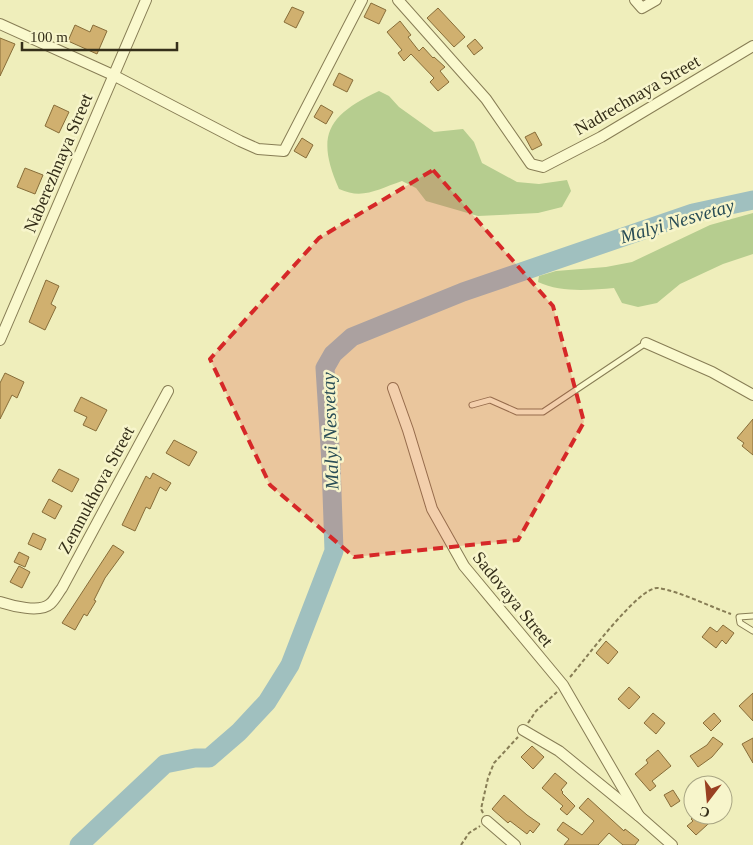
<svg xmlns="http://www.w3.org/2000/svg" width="753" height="845" font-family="Georgia,serif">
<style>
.green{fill:#b6cd8f}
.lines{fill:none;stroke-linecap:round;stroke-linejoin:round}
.river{stroke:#a0c0bf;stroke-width:19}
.building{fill:#d0b06f;stroke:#876d39}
.lane-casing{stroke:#877d55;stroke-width:7}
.street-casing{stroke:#877d55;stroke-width:12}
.path{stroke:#877d55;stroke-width:2;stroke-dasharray:4 2.5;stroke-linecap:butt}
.lane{stroke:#faf9ce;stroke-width:5}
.street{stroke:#faf9ce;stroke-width:10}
.marked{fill:#d62828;fill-opacity:0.2;stroke:#d62828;stroke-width:4;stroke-dasharray:10 6;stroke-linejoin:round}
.labels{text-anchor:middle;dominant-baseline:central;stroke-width:5;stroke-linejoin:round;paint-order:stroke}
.street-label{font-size:18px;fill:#352f1a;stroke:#f7f5cb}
.water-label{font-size:19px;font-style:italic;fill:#294d56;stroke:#f7f5cb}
</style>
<rect width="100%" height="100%" fill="#efeebb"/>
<!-- green -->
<g class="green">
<path d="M 379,91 L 389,96 L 399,107 L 434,132 L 463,129 L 474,142 L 482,163 L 517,182 L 539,184 L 567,180 L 571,191 L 562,207 L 538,213 L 478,216 L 426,201 L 416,188 L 402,181 C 378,189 363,200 339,189 C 315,135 328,115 379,91 Z"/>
<path d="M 753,213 L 753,254 L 723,264 L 680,284 L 657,303 L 638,307 L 622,303 L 614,288 C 590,290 561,293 538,282 L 539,276 L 556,271 L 606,267 L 632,262 L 710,225 Z"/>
</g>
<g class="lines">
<!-- river -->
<path class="river" d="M 79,845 L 165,764 L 195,758 L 209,758 L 239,732 L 267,702 L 290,665 L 334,551 L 331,463 L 325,368 L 333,354 L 352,337 L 463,292 L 693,213 L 753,200"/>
</g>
<!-- building -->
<g class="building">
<path d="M 371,3 L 386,10 L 379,24 L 364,17 Z"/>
<path d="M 292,7 L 304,12 L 296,28 L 284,22 Z"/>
<path d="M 438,8 L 465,37 L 454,47 L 427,18 Z"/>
<path d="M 400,21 L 411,35 L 408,37 L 419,51 L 423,47 L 433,58 L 434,57 L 445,67 L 440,71 L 449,82 L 438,91 L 430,82 L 434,78 L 411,54 L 404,61 L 398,53 L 402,50 L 387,32 Z"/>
<path d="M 75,25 L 90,32 L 93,25 L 107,31 L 97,54 L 68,41 Z"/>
<path d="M 0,38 L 15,44 L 0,76 Z"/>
<path d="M 475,39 L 483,48 L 474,55 L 467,46 Z"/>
<path d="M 339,73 L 353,80 L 347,92 L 333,85 Z"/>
<path d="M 54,105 L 69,112 L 59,133 L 45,126 Z"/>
<path d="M 321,105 L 333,112 L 326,124 L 314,117 Z"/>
<path d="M 535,132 L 542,145 L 532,150 L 525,137 Z"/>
<path d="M 302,138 L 313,145 L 306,158 L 294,151 Z"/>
<path d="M 25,168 L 43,175 L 35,194 L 17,187 Z"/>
<path d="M 46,280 L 59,286 L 51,304 L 56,307 L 45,330 L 29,322 Z"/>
<path d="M 5,373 L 24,382 L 17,398 L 12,395 L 0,419 L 0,383 Z"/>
<path d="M 81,397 L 107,410 L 96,431 L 83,425 L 87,417 L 74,411 Z"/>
<path d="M 753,419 L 753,455 L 742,446 L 744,443 L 737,438 Z"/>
<path d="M 174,440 L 197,452 L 189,466 L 166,453 Z"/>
<path d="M 59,469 L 79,479 L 72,492 L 52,481 Z"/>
<path d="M 153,473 L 171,483 L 166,491 L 160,487 L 150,509 L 146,507 L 135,531 L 122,525 L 146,476 L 150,479 Z"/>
<path d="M 49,499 L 62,506 L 55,519 L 42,512 Z"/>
<path d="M 33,533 L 46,539 L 41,550 L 28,544 Z"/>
<path d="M 113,545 L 124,552 L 105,578 L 94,600 L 96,601 L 87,616 L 84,614 L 75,630 L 62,623 Z"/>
<path d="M 19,552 L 29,557 L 25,567 L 14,562 Z"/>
<path d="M 19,566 L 30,572 L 22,588 L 10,582 Z"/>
<path d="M 723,625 L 734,633 L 726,644 L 722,640 L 716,648 L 702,637 L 710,627 L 717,632 Z"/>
<path d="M 606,641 L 618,652 L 608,664 L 596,653 Z"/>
<path d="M 629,687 L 640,697 L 629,709 L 618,699 Z"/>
<path d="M 753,693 L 753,721 L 739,706 Z"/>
<path d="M 653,713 L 665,723 L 656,734 L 644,723 Z"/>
<path d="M 714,713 L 721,721 L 711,731 L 703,723 Z"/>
<path d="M 713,737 L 723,744 L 712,757 L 698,767 L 690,756 L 707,745 Z"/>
<path d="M 753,738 L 753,763 L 742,744 Z"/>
<path d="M 532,746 L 544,757 L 533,769 L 521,757 Z"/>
<path d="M 658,750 L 671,766 L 652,781 L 656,786 L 650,791 L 635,774 L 648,763 L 646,760 Z"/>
<path d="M 555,773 L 567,783 L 561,790 L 563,792 L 562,793 L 575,806 L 567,815 L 560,809 L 563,806 L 542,788 Z"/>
<path d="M 673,790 L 680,801 L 671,807 L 664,795 Z"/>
<path d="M 504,795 L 527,815 L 540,824 L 533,833 L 530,830 L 527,834 L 510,821 L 508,823 L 492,809 Z"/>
<path d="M 588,798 L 624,831 L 625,829 L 639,840 L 635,845 L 623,845 L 609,833 L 598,845 L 564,845 L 569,839 L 557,830 L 563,822 L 582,835 L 594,821 L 579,808 Z"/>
<path d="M 695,815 L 718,815 L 696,835 L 687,826 L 693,821 L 691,819 Z"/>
</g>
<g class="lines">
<!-- lane casing -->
<g class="lane-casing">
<g id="lane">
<path d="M 472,405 L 490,400 L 517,412 L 543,412 L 646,343"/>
<path d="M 753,616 L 739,617 L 740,623 L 753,631"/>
</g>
</g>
<!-- street casing -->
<g class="street-casing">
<g id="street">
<path d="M 398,0 L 486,99 L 531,164 L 543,167 L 601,137 L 753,46"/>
<path d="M 635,0 L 642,8 L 656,0"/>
<path d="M 0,24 L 113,75 L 240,141 L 258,149 L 284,151 L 362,0"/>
<path d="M 0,340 L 146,0"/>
<path d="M 646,343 L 712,372 L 753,395"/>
<path d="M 393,388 L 408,430 L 432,509 L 464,566 L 563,685 L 639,816"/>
<path d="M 0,602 C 12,606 40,613 50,604 C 55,600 58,593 62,588 L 168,391"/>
<path d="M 523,730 L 559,751 L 639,816 L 672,845"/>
<path d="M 487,821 L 515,845"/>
</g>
</g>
<!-- path -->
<g class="path">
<path d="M 570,677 C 584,661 639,586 658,588 C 679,591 711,607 731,614"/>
<path d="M 528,723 L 536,711 L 557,692"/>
<path d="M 483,813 L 481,809 L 488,778 L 494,763 L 518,737"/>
<path d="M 461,845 L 469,833 L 480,826"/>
</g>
<!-- lane -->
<use href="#lane" class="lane"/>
<!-- street -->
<use href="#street" class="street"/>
</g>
<!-- marked area -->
<path class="marked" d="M 433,170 L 553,306 L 584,422 L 518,540 L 354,557 L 270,485 L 210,359 L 319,238 Z"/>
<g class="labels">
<!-- street labels -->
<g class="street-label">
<text transform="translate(637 95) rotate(-30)">Nadrechnaya Street</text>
<text transform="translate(58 163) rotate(-67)">Naberezhnaya Street</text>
<text transform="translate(96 490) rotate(-62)">Zemnukhova Street</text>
<text transform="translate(513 599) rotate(51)">Sadovaya Street</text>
</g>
<!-- water labels -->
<g class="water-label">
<text transform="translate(677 221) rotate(-16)">Malyi Nesvetay</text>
<text transform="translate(330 431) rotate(-92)">Malyi Nesvetay</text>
</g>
</g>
<!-- north arrow -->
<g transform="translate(708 800) rotate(196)"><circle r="24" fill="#f7f5cb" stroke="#a9a684"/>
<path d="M0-4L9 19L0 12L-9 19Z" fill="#994022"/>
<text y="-8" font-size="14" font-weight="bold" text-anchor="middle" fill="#352f1a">С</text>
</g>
<!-- scale -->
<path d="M22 42v8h155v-8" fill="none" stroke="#352f1a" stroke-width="2.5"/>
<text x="30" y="42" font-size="15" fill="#352f1a" stroke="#f7f5cb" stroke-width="4" paint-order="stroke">100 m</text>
</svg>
